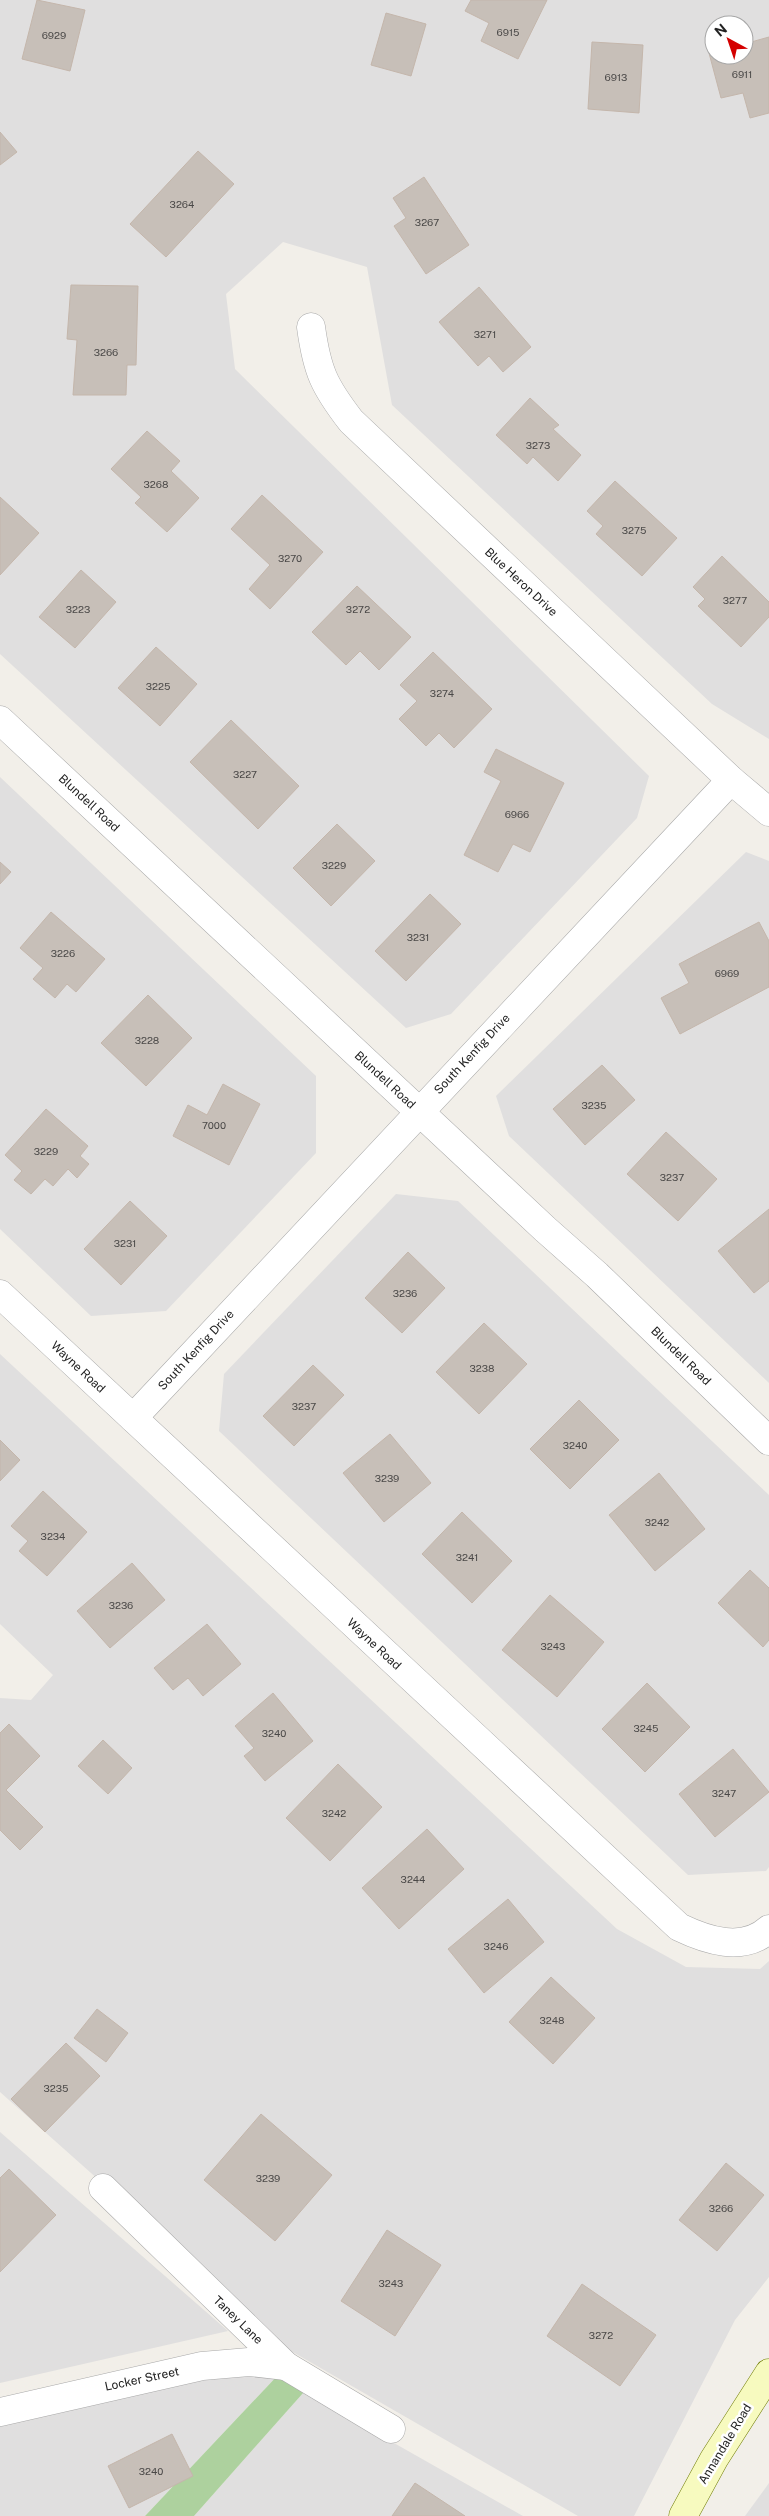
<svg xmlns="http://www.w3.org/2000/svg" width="769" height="2516" font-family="'Public Sans',sans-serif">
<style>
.residential{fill:#e0dfdf;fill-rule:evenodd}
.forest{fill:#add19e}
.building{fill:#c7bfb8;stroke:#c4b6ab}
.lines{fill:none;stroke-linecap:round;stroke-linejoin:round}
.street-casing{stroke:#a9a9a9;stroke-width:29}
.secondary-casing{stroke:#707d05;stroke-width:29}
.street{stroke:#fff;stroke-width:28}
.secondary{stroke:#f7fabf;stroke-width:28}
.labels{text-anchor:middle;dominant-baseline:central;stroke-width:5;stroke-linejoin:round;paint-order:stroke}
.number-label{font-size:10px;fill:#4b4948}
.street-label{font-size:12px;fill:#222;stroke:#fff}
</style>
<rect width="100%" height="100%" fill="#f2efe9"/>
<!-- residential -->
<g class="residential">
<path d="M 0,0 L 769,0 L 769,739 L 712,704 L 392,405 L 367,267 L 283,242 L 226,294 L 235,369 L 649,776 L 637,818 L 451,1014 L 406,1028 L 0,654 ZM 714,25 L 744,25 L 744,55 L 714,55 Z"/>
<path d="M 0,777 L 316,1076 L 316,1153 L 166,1311 L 91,1316 L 0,1229 Z"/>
<path d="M 746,852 L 769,861 L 769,1383 L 509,1136 L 496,1096 Z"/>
<path d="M 396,1194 L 458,1201 L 769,1495 L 769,1867 L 766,1871 L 688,1875 L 219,1431 L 224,1374 Z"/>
<path d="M 0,1354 L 617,1929 L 686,1967 L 760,1969 L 769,1961 L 769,2277 L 735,2320 L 634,2516 L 578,2516 L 291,2351 L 0,2092 L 0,1698 L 31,1700 L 53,1675 L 0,1624 Z"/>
<path d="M 0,2132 L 228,2331 L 0,2383 Z"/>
<path d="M 257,2355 L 279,2374 L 145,2516 L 0,2516 L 0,2425 Z"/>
<path d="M 304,2392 L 523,2516 L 194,2516 Z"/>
<path d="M 769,2483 L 769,2516 L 745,2516 Z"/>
</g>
<!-- forest -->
<path class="forest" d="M 279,2374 L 304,2392 L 194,2516 L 145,2516 Z"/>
<!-- building -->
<g class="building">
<path d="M 37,0 L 85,10 L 70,71 L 22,59 Z"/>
<path d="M 471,0 L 547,0 L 518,59 L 481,41 L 489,23 L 465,11 Z"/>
<path d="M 386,13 L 426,24 L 411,76 L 371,65 Z"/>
<path d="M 769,37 L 769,113 L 750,118 L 743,93 L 721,98 L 709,53 L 744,55 L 744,44 Z"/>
<path d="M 592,42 L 643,45 L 639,113 L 588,109 Z"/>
<path d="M 0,132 L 17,152 L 0,165 Z"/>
<path d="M 198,151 L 234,184 L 166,257 L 130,224 Z"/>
<path d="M 424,177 L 469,245 L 426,274 L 394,226 L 406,218 L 393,198 Z"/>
<path d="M 71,285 L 138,286 L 136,365 L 127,365 L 126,395 L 73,395 L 77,340 L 67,339 Z"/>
<path d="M 479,287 L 531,347 L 503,372 L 489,356 L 478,366 L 439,322 Z"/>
<path d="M 530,398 L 559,425 L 553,429 L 581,455 L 558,481 L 533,457 L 527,464 L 496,435 Z"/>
<path d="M 147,431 L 180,461 L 171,471 L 199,498 L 167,532 L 135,503 L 141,497 L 111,469 Z"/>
<path d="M 615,481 L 677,538 L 642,576 L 596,534 L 603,526 L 587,511 Z"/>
<path d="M 262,495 L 323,552 L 270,609 L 249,589 L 270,565 L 231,529 Z"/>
<path d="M 0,497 L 39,533 L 0,575 Z"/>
<path d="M 722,556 L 769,602 L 769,617 L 741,647 L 698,606 L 705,599 L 693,587 Z"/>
<path d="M 81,570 L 116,602 L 75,648 L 39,617 Z"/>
<path d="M 357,586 L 411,637 L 379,670 L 360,651 L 346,665 L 312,632 Z"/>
<path d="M 156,647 L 197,684 L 160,726 L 118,688 Z"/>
<path d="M 433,652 L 492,709 L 454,748 L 439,733 L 426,746 L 399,719 L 417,701 L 400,685 Z"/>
<path d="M 231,720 L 299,786 L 258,829 L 190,762 Z"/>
<path d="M 496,749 L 564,783 L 530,852 L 513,844 L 498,872 L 464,855 L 501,781 L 484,772 Z"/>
<path d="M 337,824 L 375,861 L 331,906 L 293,868 Z"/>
<path d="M 0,862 L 11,872 L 0,884 Z"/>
<path d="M 430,894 L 461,924 L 406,981 L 375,951 Z"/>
<path d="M 51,912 L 105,959 L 76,992 L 67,984 L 55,998 L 33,979 L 43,968 L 20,948 Z"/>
<path d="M 759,922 L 769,941 L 769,987 L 680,1034 L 661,998 L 689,983 L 679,964 Z"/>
<path d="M 148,995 L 192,1038 L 146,1086 L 101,1043 Z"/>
<path d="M 602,1065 L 635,1100 L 585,1145 L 553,1109 Z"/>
<path d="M 223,1084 L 260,1104 L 229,1165 L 173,1136 L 188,1105 L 207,1115 Z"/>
<path d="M 46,1109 L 88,1146 L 80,1156 L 89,1164 L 77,1178 L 68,1169 L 53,1186 L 45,1179 L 31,1194 L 14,1180 L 22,1171 L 5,1155 Z"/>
<path d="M 666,1132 L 717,1179 L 678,1221 L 627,1174 Z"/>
<path d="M 130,1201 L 167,1236 L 121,1285 L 84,1249 Z"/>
<path d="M 769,1209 L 769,1281 L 754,1293 L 718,1251 Z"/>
<path d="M 408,1252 L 445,1288 L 402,1333 L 365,1298 Z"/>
<path d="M 484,1323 L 527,1364 L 479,1414 L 436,1372 Z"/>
<path d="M 313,1365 L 344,1395 L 294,1446 L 263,1416 Z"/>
<path d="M 579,1400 L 619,1440 L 570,1489 L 530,1449 Z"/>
<path d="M 390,1434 L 431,1483 L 384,1522 L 343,1473 Z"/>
<path d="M 0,1440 L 20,1460 L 0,1481 Z"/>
<path d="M 659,1473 L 705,1529 L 655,1571 L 609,1515 Z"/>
<path d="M 43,1491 L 87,1532 L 47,1576 L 19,1551 L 28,1541 L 11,1526 Z"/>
<path d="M 462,1512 L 512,1561 L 472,1603 L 422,1554 Z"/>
<path d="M 132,1563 L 165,1600 L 110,1648 L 77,1611 Z"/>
<path d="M 750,1570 L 769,1588 L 769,1640 L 763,1647 L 718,1603 Z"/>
<path d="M 550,1595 L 604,1642 L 557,1697 L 502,1650 Z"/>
<path d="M 207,1624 L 241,1664 L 203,1696 L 188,1678 L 173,1690 L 154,1668 Z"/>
<path d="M 647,1683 L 690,1727 L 645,1772 L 602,1729 Z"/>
<path d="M 273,1693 L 313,1741 L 265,1781 L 244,1756 L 254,1748 L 235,1726 Z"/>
<path d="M 9,1724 L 40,1756 L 6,1790 L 43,1827 L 20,1850 L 0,1830 L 0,1733 Z"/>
<path d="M 103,1740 L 132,1768 L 108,1794 L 78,1766 Z"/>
<path d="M 733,1749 L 769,1792 L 715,1837 L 679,1794 Z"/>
<path d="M 338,1764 L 382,1807 L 330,1861 L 286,1818 Z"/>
<path d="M 427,1829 L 464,1869 L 399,1929 L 362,1888 Z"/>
<path d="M 508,1899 L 544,1942 L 484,1993 L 448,1949 Z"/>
<path d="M 551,1977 L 595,2018 L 553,2064 L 509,2022 Z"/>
<path d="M 97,2009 L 128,2033 L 106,2062 L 74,2038 Z"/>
<path d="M 66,2043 L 100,2076 L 45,2132 L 11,2099 Z"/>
<path d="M 261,2114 L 332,2175 L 275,2241 L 204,2180 Z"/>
<path d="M 726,2163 L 764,2195 L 717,2251 L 679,2220 Z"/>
<path d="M 9,2169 L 56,2215 L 0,2272 L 0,2178 Z"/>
<path d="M 387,2230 L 441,2265 L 395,2336 L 341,2301 Z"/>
<path d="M 582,2284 L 656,2335 L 620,2386 L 547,2336 Z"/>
<path d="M 172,2434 L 193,2476 L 129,2508 L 108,2466 Z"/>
<path d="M 415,2483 L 465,2516 L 392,2516 Z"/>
</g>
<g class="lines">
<!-- street casing -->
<g class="street-casing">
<g id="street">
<path d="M 311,327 C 317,371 324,386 351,421 L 731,780 L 769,812"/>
<path d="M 0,720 L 545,1229 L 597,1275 L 769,1441"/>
<path d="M 0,1294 L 679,1927 C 706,1940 743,1953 769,1929"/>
<path d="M 133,1418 L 731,780"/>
<path d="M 103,2188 L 286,2366 L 391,2429"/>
<path d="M 0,2412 L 202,2366 L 249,2362 L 286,2366"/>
</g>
</g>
<!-- secondary casing -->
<g class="secondary-casing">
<path id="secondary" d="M 683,2516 L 714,2459 L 769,2373"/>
</g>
<!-- street -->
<use href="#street" class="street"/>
<!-- secondary -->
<use href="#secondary" class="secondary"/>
</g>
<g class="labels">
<!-- number labels -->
<g class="number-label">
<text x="508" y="32">6915</text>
<text x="54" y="35">6929</text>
<text x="742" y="74">6911</text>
<text x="616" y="77">6913</text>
<text x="182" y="204">3264</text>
<text x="427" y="222">3267</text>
<text x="485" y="334">3271</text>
<text x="106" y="352">3266</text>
<text x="538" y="445">3273</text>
<text x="156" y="484">3268</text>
<text x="634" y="530">3275</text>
<text x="290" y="558">3270</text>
<text x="735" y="600">3277</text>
<text x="78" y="609">3223</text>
<text x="358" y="609">3272</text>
<text x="158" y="686">3225</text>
<text x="442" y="693">3274</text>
<text x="245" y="774">3227</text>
<text x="517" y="814">6966</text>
<text x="334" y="865">3229</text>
<text x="418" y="937">3231</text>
<text x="63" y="953">3226</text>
<text x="727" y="973">6969</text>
<text x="147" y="1040">3228</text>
<text x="594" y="1105">3235</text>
<text x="214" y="1125">7000</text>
<text x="46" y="1151">3229</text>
<text x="672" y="1177">3237</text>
<text x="125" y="1243">3231</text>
<text x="405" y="1293">3236</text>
<text x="482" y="1368">3238</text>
<text x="304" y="1406">3237</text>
<text x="575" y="1445">3240</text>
<text x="387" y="1478">3239</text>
<text x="657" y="1522">3242</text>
<text x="53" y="1536">3234</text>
<text x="467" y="1557">3241</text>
<text x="121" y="1605">3236</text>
<text x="553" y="1646">3243</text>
<text x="646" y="1728">3245</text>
<text x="274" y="1733">3240</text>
<text x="724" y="1793">3247</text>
<text x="334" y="1813">3242</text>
<text x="413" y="1879">3244</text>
<text x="496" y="1946">3246</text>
<text x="552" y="2020">3248</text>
<text x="56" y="2088">3235</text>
<text x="268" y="2178">3239</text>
<text x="721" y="2208">3266</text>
<text x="391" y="2283">3243</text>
<text x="601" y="2335">3272</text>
<text x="151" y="2471">3240</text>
</g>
<!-- street labels -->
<g class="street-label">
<text transform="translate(521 582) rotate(43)">Blue Heron Drive</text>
<text transform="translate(89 803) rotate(43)">Blundell Road</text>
<text transform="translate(472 1054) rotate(-47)">South Kenfig Drive</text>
<text transform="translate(385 1080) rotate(43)">Blundell Road</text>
<text transform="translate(196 1350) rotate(-47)">South Kenfig Drive</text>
<text transform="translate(681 1356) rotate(44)">Blundell Road</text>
<text transform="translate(78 1367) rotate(43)">Wayne Road</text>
<text transform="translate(374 1644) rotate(43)">Wayne Road</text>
<text transform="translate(238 2320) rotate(44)">Taney Lane</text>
<text transform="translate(142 2379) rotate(-12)">Locker Street</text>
<text transform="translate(725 2444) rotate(-59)">Annandale Road</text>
</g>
</g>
<!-- north arrow -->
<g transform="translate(729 40) rotate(320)"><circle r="24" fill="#ffffff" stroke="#a7a7a7"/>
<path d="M0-4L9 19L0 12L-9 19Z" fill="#d40000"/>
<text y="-8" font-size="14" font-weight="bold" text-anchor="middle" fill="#222222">N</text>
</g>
</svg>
